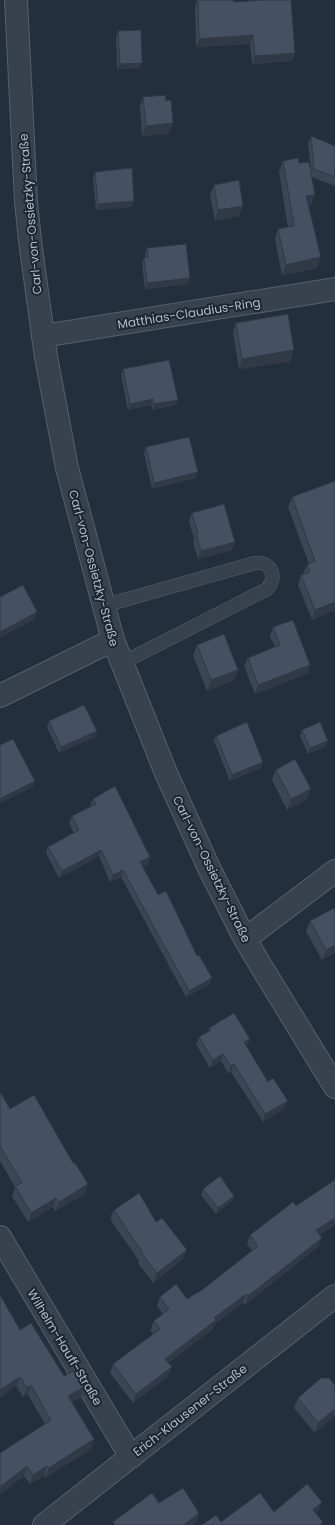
<svg xmlns="http://www.w3.org/2000/svg" width="335" height="1525" font-family="Poppins,sans-serif">
<style>
.lines{fill:none;stroke-linecap:round;stroke-linejoin:round}
.lane-casing{stroke:#565f6c;stroke-width:14}
.street-casing{stroke:#565f6c;stroke-width:24}
.lane{stroke:#38414e;stroke-width:13}
.street{stroke:#38414e;stroke-width:22}
.wall{fill:#3b4654}
.shaded-wall{fill:#303945}
.building{fill:#455162;stroke:#303945}
.labels{text-anchor:middle;dominant-baseline:central;stroke-width:4;stroke-linejoin:round;paint-order:stroke}
.street-label{font-size:12px;fill:#b4bcc9;stroke:#1d2633}
</style>
<rect width="100%" height="100%" fill="#242f3e"/>
<g class="lines">
<!-- lane casing -->
<g class="lane-casing">
<path id="lane" d="M 103,606 L 255,563 C 272,561 278,578 267,589 L 122,663"/>
</g>
<!-- street casing -->
<g class="street-casing">
<g id="street">
<path d="M 16,0 L 26,201 L 30,241 L 46,357 L 67,468 L 113,640 L 166,773 L 209,868 L 245,939 L 261,966 L 335,1087"/>
<path d="M 43,336 L 335,289"/>
<path d="M 0,696 L 113,640"/>
<path d="M 245,939 L 335,871"/>
<path d="M 0,1237 L 131,1457"/>
<path d="M 44,1525 L 335,1296"/>
</g>
</g>
<!-- lane -->
<use href="#lane" class="lane"/>
<!-- street -->
<use href="#street" class="street"/>
</g>
<!-- wall -->
<g class="wall">
<path d="M 197,0 L 234,0 L 234,2 L 295,53 L 292,61 L 252,64 L 250,44 L 196,47 L 195,6 Z"/>
<path d="M 118,31 L 140,68 L 117,69 L 116,37 Z"/>
<path d="M 143,97 L 166,101 L 169,134 L 142,136 L 140,107 Z"/>
<path d="M 311,136 L 335,146 L 335,186 L 312,177 L 311,205 L 309,205 L 317,268 L 282,275 L 275,239 L 278,229 L 288,227 L 279,172 L 283,161 L 299,163 L 311,169 L 308,144 Z"/>
<path d="M 95,172 L 134,201 L 132,207 L 96,210 L 93,177 Z"/>
<path d="M 214,185 L 243,206 L 239,216 L 215,221 L 210,195 Z"/>
<path d="M 147,248 L 188,284 L 145,289 L 142,263 L 144,258 L 145,257 L 145,254 Z"/>
<path d="M 236,323 L 291,361 L 239,369 L 233,333 Z"/>
<path d="M 123,369 L 178,400 L 175,405 L 152,410 L 151,405 L 128,410 L 121,375 Z"/>
<path d="M 146,447 L 196,478 L 152,489 L 144,453 Z"/>
<path d="M 335,481 L 335,610 L 312,620 L 298,585 L 301,575 L 303,574 L 307,565 L 309,564 L 288,507 L 292,497 Z"/>
<path d="M 192,513 L 232,550 L 198,559 L 193,542 L 194,539 L 189,521 Z"/>
<path d="M 273,627 L 310,665 L 307,674 L 255,694 L 244,666 L 248,658 L 275,647 L 270,636 Z"/>
<path d="M 197,645 L 234,680 L 207,691 L 193,655 Z"/>
<path d="M 49,721 L 95,737 L 59,753 L 47,727 Z"/>
<path d="M 302,730 L 326,746 L 308,754 L 300,736 Z"/>
<path d="M 216,736 L 261,768 L 230,781 L 214,741 Z"/>
<path d="M 276,770 L 311,789 L 307,799 L 287,810 L 272,780 Z"/>
<path d="M 93,799 L 148,864 L 143,866 L 158,895 L 210,984 L 186,997 L 121,877 L 110,882 L 99,856 L 59,878 L 46,853 L 48,847 L 74,833 L 69,823 L 72,816 L 91,806 L 90,805 Z"/>
<path d="M 335,910 L 335,953 L 322,960 L 306,931 L 310,921 Z"/>
<path d="M 209,1028 L 250,1039 L 247,1046 L 246,1047 L 268,1082 L 285,1108 L 263,1122 L 231,1072 L 228,1073 L 221,1061 L 210,1068 L 196,1044 L 199,1037 L 208,1032 Z"/>
<path d="M 0,1092 L 10,1109 L 85,1194 L 55,1211 L 53,1207 L 28,1222 L 12,1196 L 15,1187 L 0,1161 Z"/>
<path d="M 335,1180 L 335,1225 L 319,1235 L 318,1247 L 245,1305 L 243,1303 L 215,1324 L 213,1329 L 168,1363 L 168,1376 L 133,1403 L 110,1373 L 113,1364 L 153,1334 L 150,1330 L 154,1321 L 163,1314 L 157,1306 L 160,1297 L 187,1299 L 202,1290 L 252,1251 L 247,1244 L 250,1235 Z"/>
<path d="M 203,1189 L 234,1196 L 232,1201 L 216,1214 L 201,1195 Z"/>
<path d="M 114,1210 L 156,1222 L 183,1259 L 153,1283 L 138,1263 L 139,1261 L 110,1219 Z"/>
<path d="M 20,1330 L 64,1376 L 81,1397 L 71,1402 L 91,1449 L 45,1478 L 44,1476 L 30,1484 L 24,1476 L 0,1494 L 45,1424 L 28,1395 L 23,1397 L 16,1386 Z"/>
<path d="M 335,1385 L 315,1433 L 294,1408 L 298,1398 Z"/>
</g>
<!-- shaded-wall -->
<g class="shaded-wall">
<path d="M 253,35 L 250,44 L 196,47 L 199,39 Z"/>
<path d="M 295,53 L 292,61 L 252,64 L 255,56 Z"/>
<path d="M 142,63 L 140,68 L 117,69 L 120,64 Z"/>
<path d="M 173,123 L 169,134 L 142,136 L 146,126 Z"/>
<path d="M 315,195 L 311,205 L 303,206 L 306,196 Z"/>
<path d="M 134,201 L 132,207 L 96,210 L 98,204 Z"/>
<path d="M 243,206 L 239,216 L 215,221 L 218,210 Z"/>
<path d="M 321,257 L 317,268 L 282,275 L 286,265 Z"/>
<path d="M 190,278 L 188,284 L 145,289 L 147,283 Z"/>
<path d="M 294,350 L 291,361 L 239,369 L 242,359 Z"/>
<path d="M 153,399 L 151,405 L 128,410 L 130,404 Z"/>
<path d="M 178,400 L 175,405 L 152,410 L 154,404 Z"/>
<path d="M 198,472 L 196,478 L 152,489 L 154,483 Z"/>
<path d="M 235,542 L 232,550 L 198,559 L 201,551 Z"/>
<path d="M 335,602 L 335,610 L 312,620 L 315,610 Z"/>
<path d="M 37,612 L 35,619 L 0,638 L 0,632 Z"/>
<path d="M 310,665 L 307,674 L 255,694 L 258,685 Z"/>
<path d="M 238,670 L 234,680 L 207,691 L 211,680 Z"/>
<path d="M 97,731 L 95,737 L 59,753 L 61,747 Z"/>
<path d="M 328,741 L 326,746 L 308,754 L 310,748 Z"/>
<path d="M 263,762 L 261,768 L 230,781 L 232,775 Z"/>
<path d="M 35,781 L 33,787 L 0,803 L 0,799 Z"/>
<path d="M 311,789 L 307,799 L 287,810 L 291,799 Z"/>
<path d="M 101,850 L 99,856 L 59,878 L 62,871 Z"/>
<path d="M 150,857 L 148,864 L 138,869 L 140,862 Z"/>
<path d="M 123,870 L 121,877 L 110,882 L 113,875 Z"/>
<path d="M 335,945 L 335,953 L 322,960 L 326,950 Z"/>
<path d="M 212,978 L 210,984 L 186,997 L 189,991 Z"/>
<path d="M 250,1039 L 247,1046 L 241,1050 L 244,1042 Z"/>
<path d="M 223,1054 L 221,1061 L 210,1068 L 213,1060 Z"/>
<path d="M 234,1064 L 231,1072 L 228,1073 L 231,1066 Z"/>
<path d="M 288,1101 L 285,1108 L 263,1122 L 265,1114 Z"/>
<path d="M 88,1184 L 85,1194 L 55,1211 L 59,1202 Z"/>
<path d="M 234,1196 L 232,1201 L 216,1214 L 218,1208 Z"/>
<path d="M 56,1198 L 53,1207 L 28,1222 L 31,1213 Z"/>
<path d="M 335,1218 L 335,1225 L 312,1239 L 316,1230 Z"/>
<path d="M 322,1238 L 318,1247 L 245,1305 L 248,1296 Z"/>
<path d="M 187,1250 L 183,1259 L 153,1283 L 157,1273 Z"/>
<path d="M 246,1294 L 243,1303 L 215,1324 L 213,1329 L 162,1368 L 165,1359 L 214,1318 Z"/>
<path d="M 172,1367 L 168,1376 L 133,1403 L 136,1394 Z"/>
<path d="M 20,1377 L 16,1386 L 0,1398 L 0,1390 Z"/>
<path d="M 31,1385 L 28,1395 L 23,1397 L 27,1388 Z"/>
<path d="M 84,1387 L 81,1397 L 64,1406 L 68,1396 Z"/>
<path d="M 335,1409 L 335,1416 L 315,1433 L 318,1423 Z"/>
<path d="M 94,1439 L 91,1449 L 45,1478 L 49,1468 Z"/>
<path d="M 27,1466 L 24,1476 L 0,1494 L 0,1487 Z"/>
<path d="M 47,1466 L 44,1476 L 30,1484 L 33,1475 Z"/>
<path d="M 322,1502 L 318,1513 L 310,1520 L 313,1510 Z"/>
<path d="M 199,1513 L 196,1523 L 193,1525 L 184,1525 Z"/>
</g>
<!-- building -->
<g class="building">
<path d="M 198,0 L 234,0 L 234,2 L 263,0 L 291,0 L 295,53 L 255,56 L 253,35 L 199,39 Z"/>
<path d="M 141,30 L 142,63 L 120,64 L 118,31 Z"/>
<path d="M 165,95 L 166,101 L 171,100 L 173,123 L 146,126 L 143,97 Z"/>
<path d="M 311,136 L 335,146 L 335,177 L 314,169 Z"/>
<path d="M 298,158 L 299,163 L 309,162 L 315,195 L 306,196 L 321,257 L 286,265 L 278,229 L 294,226 L 283,161 Z"/>
<path d="M 132,168 L 134,201 L 98,204 L 95,172 Z"/>
<path d="M 239,180 L 243,206 L 218,210 L 214,185 Z"/>
<path d="M 186,244 L 190,278 L 147,283 L 144,258 L 148,257 L 147,248 Z"/>
<path d="M 288,314 L 294,350 L 242,359 L 236,323 Z"/>
<path d="M 169,360 L 178,400 L 154,404 L 153,399 L 130,404 L 123,369 Z"/>
<path d="M 189,437 L 198,472 L 154,483 L 146,447 Z"/>
<path d="M 335,481 L 335,602 L 315,610 L 301,575 L 310,572 L 307,565 L 315,561 L 292,497 Z"/>
<path d="M 224,504 L 235,542 L 201,551 L 196,534 L 198,533 L 192,513 Z"/>
<path d="M 23,585 L 37,612 L 0,632 L 0,597 Z"/>
<path d="M 293,620 L 310,665 L 258,685 L 248,658 L 280,645 L 273,627 Z"/>
<path d="M 224,634 L 238,670 L 211,680 L 197,645 Z"/>
<path d="M 84,705 L 97,731 L 61,747 L 49,721 Z"/>
<path d="M 247,722 L 263,762 L 232,775 L 216,736 Z"/>
<path d="M 320,722 L 328,741 L 310,748 L 302,730 Z"/>
<path d="M 13,739 L 35,781 L 0,799 L 0,745 Z"/>
<path d="M 295,759 L 311,789 L 291,799 L 276,770 Z"/>
<path d="M 115,786 L 150,857 L 140,862 L 158,895 L 166,891 L 197,956 L 199,955 L 212,978 L 189,991 L 123,870 L 113,875 L 101,850 L 62,871 L 48,847 L 79,830 L 72,816 L 96,804 L 93,799 Z"/>
<path d="M 334,908 L 335,910 L 335,945 L 326,950 L 310,921 Z"/>
<path d="M 234,1013 L 250,1039 L 244,1042 L 268,1082 L 273,1078 L 288,1101 L 265,1114 L 234,1064 L 231,1066 L 223,1054 L 213,1060 L 199,1037 L 211,1030 L 209,1028 Z"/>
<path d="M 0,1092 L 10,1109 L 34,1095 L 73,1163 L 75,1163 L 88,1184 L 59,1202 L 56,1198 L 31,1213 L 15,1186 L 22,1183 L 0,1146 Z"/>
<path d="M 220,1176 L 234,1196 L 218,1208 L 203,1189 Z"/>
<path d="M 335,1180 L 335,1218 L 316,1230 L 322,1238 L 248,1296 L 246,1294 L 214,1318 L 216,1320 L 165,1359 L 172,1367 L 136,1394 L 113,1364 L 160,1329 L 154,1321 L 169,1309 L 160,1297 L 176,1284 L 187,1299 L 202,1290 L 258,1246 L 250,1235 L 293,1202 L 296,1206 Z"/>
<path d="M 139,1193 L 156,1222 L 162,1218 L 187,1250 L 157,1273 L 142,1254 L 143,1253 L 114,1210 Z"/>
<path d="M 0,1295 L 20,1330 L 31,1323 L 64,1376 L 74,1371 L 84,1387 L 68,1396 L 94,1439 L 49,1468 L 47,1466 L 33,1475 L 27,1466 L 0,1487 L 0,1453 L 51,1420 L 31,1385 L 27,1388 L 20,1377 L 0,1390 Z"/>
<path d="M 321,1378 L 329,1378 L 335,1385 L 335,1409 L 318,1423 L 298,1398 Z"/>
<path d="M 307,1484 L 322,1502 L 313,1510 L 323,1522 L 320,1525 L 202,1525 L 216,1515 L 221,1522 L 260,1493 L 274,1512 Z"/>
<path d="M 183,1488 L 199,1513 L 184,1525 L 115,1525 L 113,1522 L 152,1493 L 159,1503 Z"/>
</g>
<g class="labels">
<!-- street labels -->
<g class="street-label">
<text transform="translate(30 214) rotate(-95)">Carl-von-Ossietzky-Straße</text>
<text transform="translate(189 313) rotate(-9)">Matthias-Claudius-Ring</text>
<text transform="translate(94 568) rotate(75)">Carl-von-Ossietzky-Straße</text>
<text transform="translate(212 869) rotate(64)">Carl-von-Ossietzky-Straße</text>
<text transform="translate(65 1347) rotate(59)">Wilhelm-Hauff-Straße</text>
<text transform="translate(190 1410) rotate(-38)">Erich-Klausener-Straße</text>
</g>
</g>
</svg>
